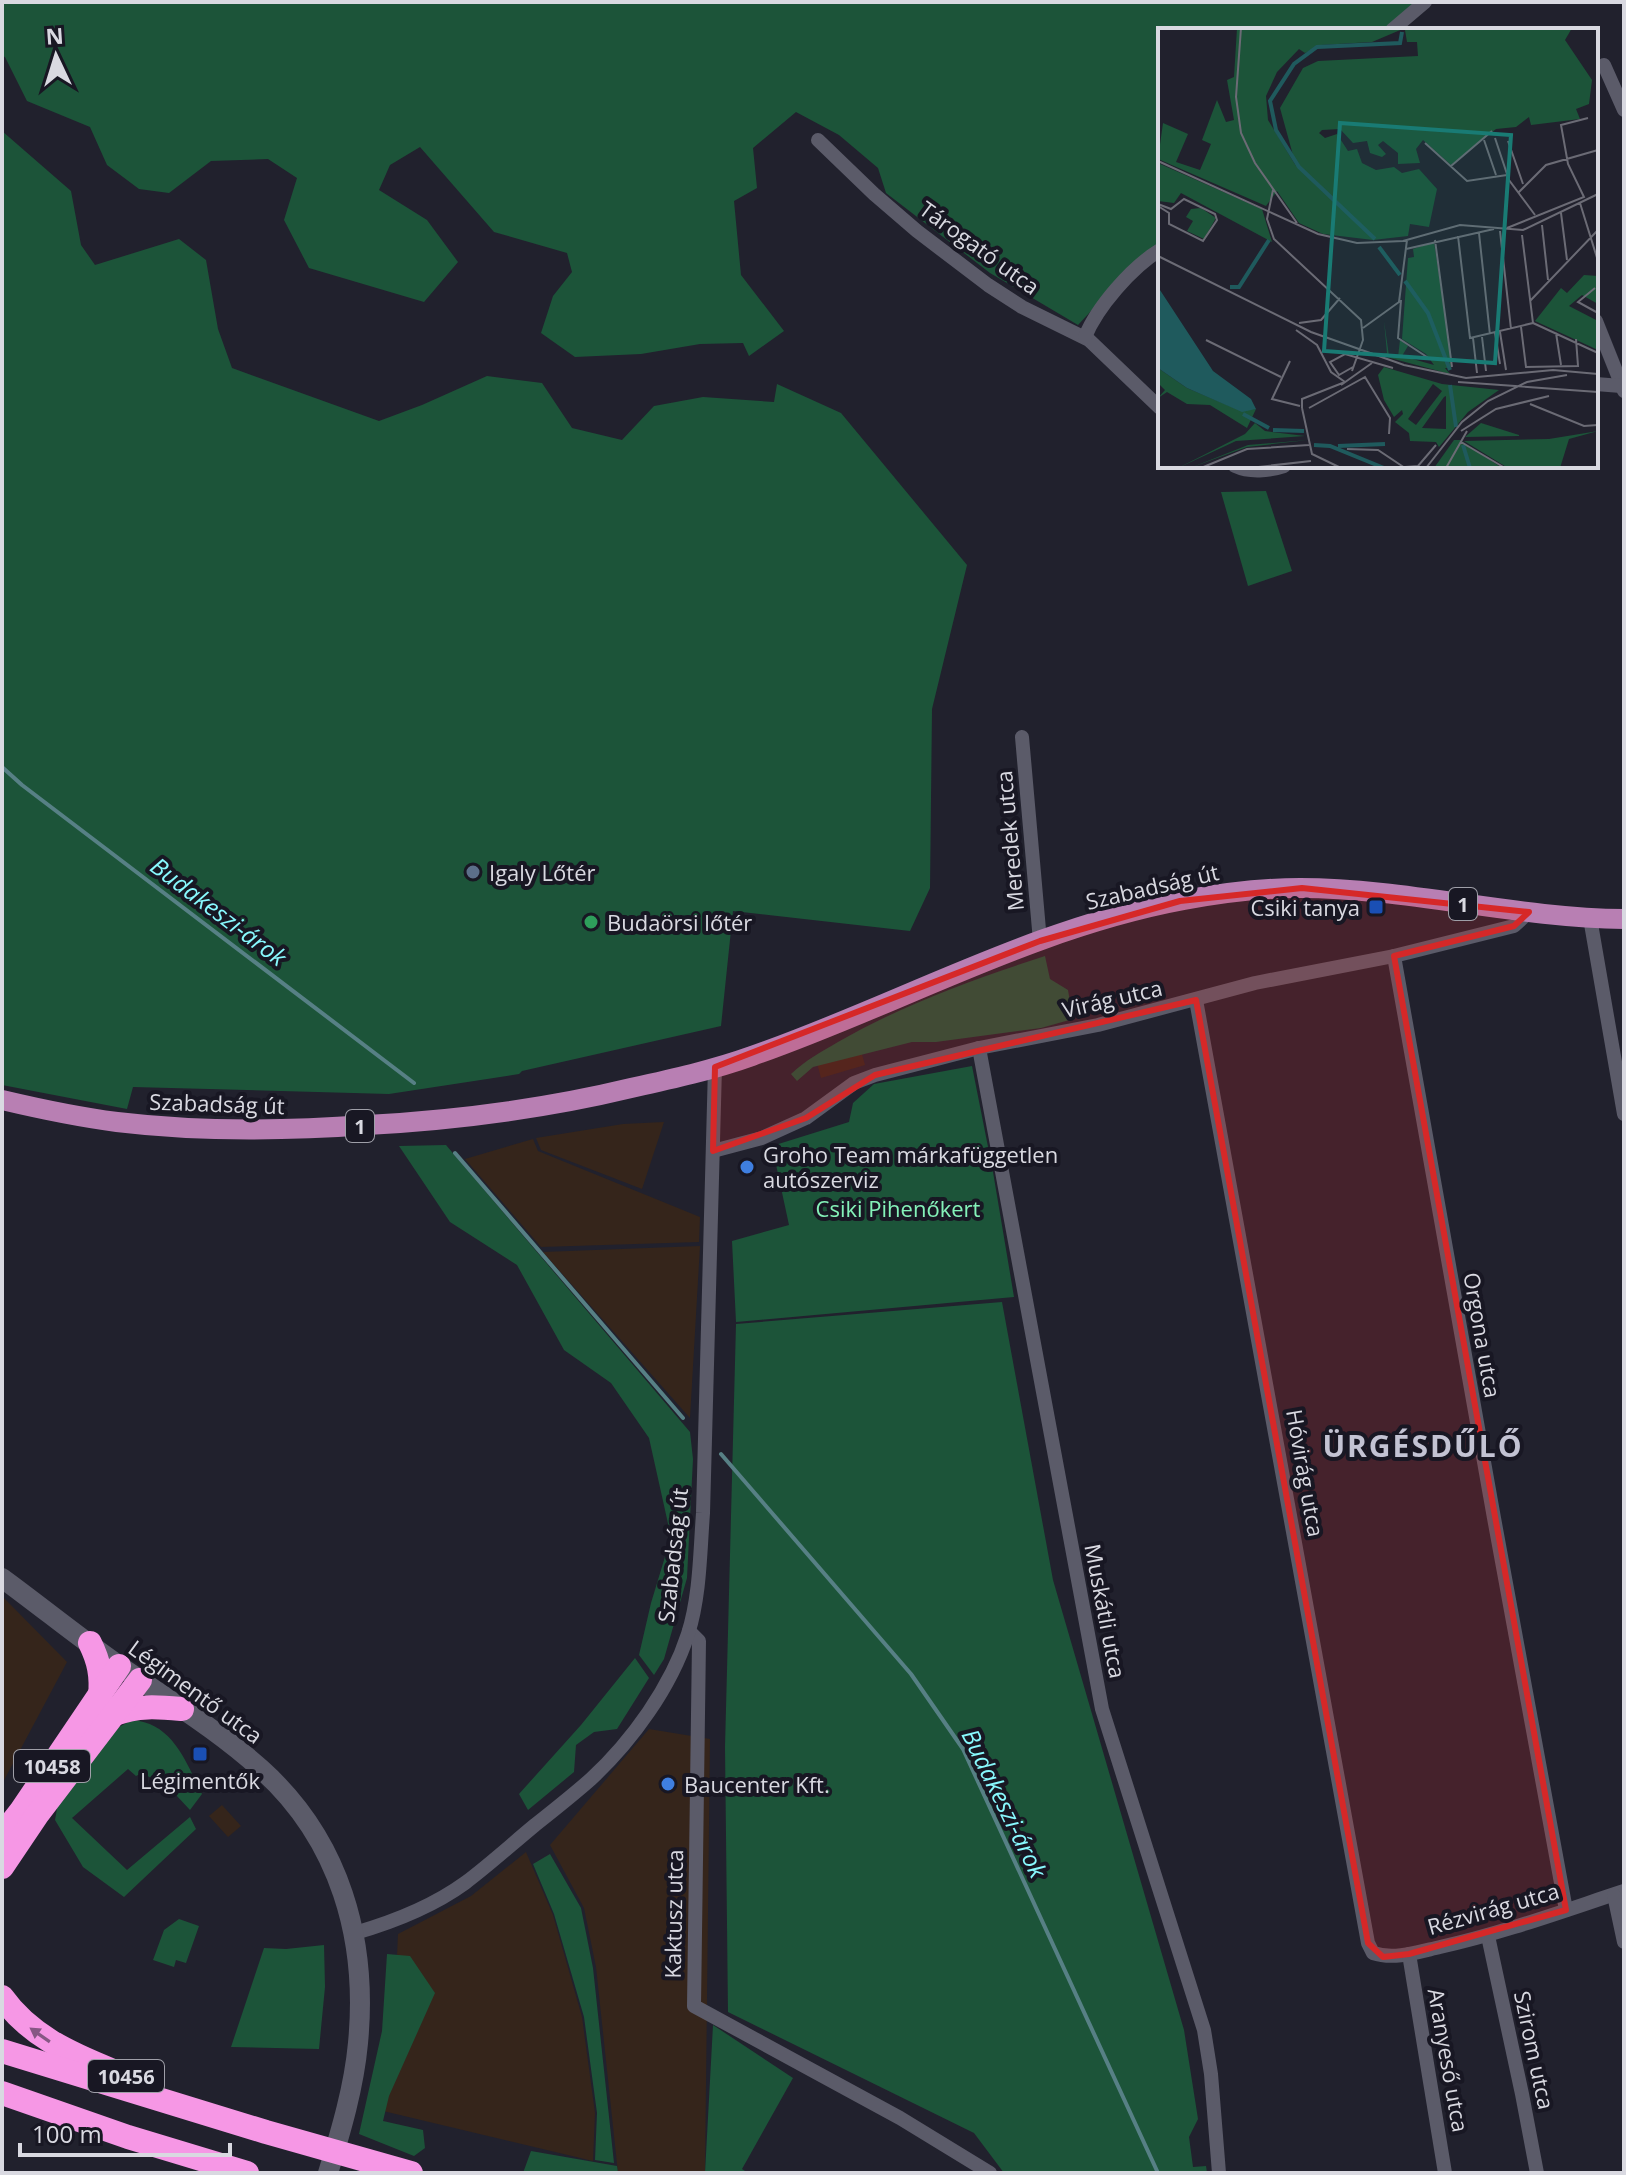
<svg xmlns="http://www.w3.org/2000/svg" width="1626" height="2175" font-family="'Open Sans',sans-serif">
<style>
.industrial{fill:#35251b}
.green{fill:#1c5439}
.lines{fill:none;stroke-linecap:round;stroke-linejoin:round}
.stream{stroke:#578085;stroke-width:4}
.minor{stroke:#5b5b69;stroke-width:14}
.secondary{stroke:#5b5b69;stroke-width:20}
.primary{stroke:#b87fb3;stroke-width:20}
.motorway{stroke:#f697e5;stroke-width:24}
.oneway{fill:#875784}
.marked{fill:#d62828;fill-opacity:0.2;stroke:#d62828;stroke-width:6;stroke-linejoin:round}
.service-dot{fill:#5c6f8a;stroke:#181723;stroke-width:3}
.transit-dot{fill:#1a4fb4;stroke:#181723;stroke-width:3}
.leisure-dot{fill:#2e9e5b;stroke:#181723;stroke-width:3}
.shop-dot{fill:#3f7fe0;stroke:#181723;stroke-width:3}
.labels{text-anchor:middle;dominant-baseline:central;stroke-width:8;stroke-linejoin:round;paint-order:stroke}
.shield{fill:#181723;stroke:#9f9fa8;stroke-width:2}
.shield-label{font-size:20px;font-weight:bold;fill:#d9d9e1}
.street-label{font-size:22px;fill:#d9d9e1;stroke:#181723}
.poi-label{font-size:22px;fill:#d9d9e1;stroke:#181723;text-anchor:start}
.park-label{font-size:22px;fill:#85f2b9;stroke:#181723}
.water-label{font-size:24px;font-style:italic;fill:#88f9fe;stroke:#181723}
.district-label{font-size:30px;font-weight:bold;letter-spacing:2px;fill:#c3c3d3;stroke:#181723}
.inset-river{fill:none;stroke:#1f5a5d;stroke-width:4}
.inset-road{fill:none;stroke:#6b6b75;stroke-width:2}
.view{fill:#197b74;fill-opacity:0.15;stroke:#197b74;stroke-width:4}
.inset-edge{fill:none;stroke:#d9d9e1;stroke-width:4}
</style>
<rect width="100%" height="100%" fill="#21212d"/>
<!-- industrial -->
<g class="industrial">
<path d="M 861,1051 L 865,1065 L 821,1078 L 817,1063 Z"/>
<path d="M 664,1122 L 642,1189 L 541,1150 L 536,1138 L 623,1124 Z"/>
<path d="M 533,1139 L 538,1151 L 700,1217 L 699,1242 L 541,1247 L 465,1159 Z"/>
<path d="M 700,1246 L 690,1418 L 543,1252 Z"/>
<path d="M 2,1596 L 67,1662 L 2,1784 Z"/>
<path d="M 649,1729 L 710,1739 L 705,2173 L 618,2173 L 596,1967 L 584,1908 L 550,1845 Z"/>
<path d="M 222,1805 L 241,1826 L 228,1837 L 209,1816 Z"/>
<path d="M 526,1852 L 553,1915 L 582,2017 L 595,2113 L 593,2161 L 379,2110 L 393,2043 L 398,1934 L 471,1896 Z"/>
</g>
<!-- green -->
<g class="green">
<path d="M 2,2 L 1422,2 L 1387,30 L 1160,30 L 1160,245 L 1143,255 L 1078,325 L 990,273 L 886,193 L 878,168 L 839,135 L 796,112 L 753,148 L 757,188 L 734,201 L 741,275 L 784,331 L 749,356 L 743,343 L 700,344 L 641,354 L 575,357 L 541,333 L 553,296 L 572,272 L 567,253 L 494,232 L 420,147 L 390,165 L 379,190 L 427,220 L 458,262 L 424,302 L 309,268 L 284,220 L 297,178 L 268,159 L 211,161 L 169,193 L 139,189 L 107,165 L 90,127 L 27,101 L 5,57 L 2,56 Z"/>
<path d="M 2,131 L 71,191 L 81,245 L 95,265 L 179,239 L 206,260 L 218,329 L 232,368 L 379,421 L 422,405 L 487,376 L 542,383 L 572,428 L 622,440 L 654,406 L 703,397 L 774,402 L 777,384 L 841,413 L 967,565 L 932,709 L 930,888 L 910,931 L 733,911 L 721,1026 L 522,1071 L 519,1074 L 389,1094 L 133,1087 L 127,1109 L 2,1085 Z"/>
<path d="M 1266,491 L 1292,571 L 1248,586 L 1221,492 Z"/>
<path d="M 1045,956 L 1050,979 L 1068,990 L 1073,1019 L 1041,1028 L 936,1042 L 912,1042 L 813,1067 L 797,1081 L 791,1074 C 806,1060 821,1052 838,1042 C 902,1005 974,979 1045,956 Z"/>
<path d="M 972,1066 L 993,1172 L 1014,1297 L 736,1322 L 732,1241 L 789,1225 L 772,1146 L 849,1122 L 853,1103 L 874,1084 Z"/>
<path d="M 446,1145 L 690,1432 L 693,1459 L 687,1578 L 664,1659 L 654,1675 L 639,1655 L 651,1603 L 671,1537 L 649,1438 L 611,1383 L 564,1350 L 517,1265 L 450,1222 L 399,1146 Z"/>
<path d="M 1002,1302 L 1053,1580 L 1184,2030 L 1198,2119 L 1189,2137 L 1193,2167 L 1206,2166 L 1207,2173 L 1004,2173 L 974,2133 L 728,2012 L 725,1747 L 736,1324 Z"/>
<path d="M 635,1658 L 649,1678 L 617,1729 L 594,1732 L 576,1745 L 574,1772 L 528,1810 L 519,1794 L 581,1725 Z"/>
<path d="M 132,1720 C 173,1723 186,1762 202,1794 L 190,1810 L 162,1780 L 155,1780 L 142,1773 L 136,1776 L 128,1769 L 72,1818 L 127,1870 L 190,1817 L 196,1829 L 124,1897 L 83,1867 L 55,1820 L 58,1803 L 119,1727 Z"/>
<path d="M 550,1854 L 581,1908 L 593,1968 L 614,2163 L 595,2160 L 597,2113 L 584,2017 L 554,1914 L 533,1864 Z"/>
<path d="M 179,1919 L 199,1926 L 186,1963 L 176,1960 L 174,1967 L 153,1960 L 164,1930 Z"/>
<path d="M 324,1945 L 325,1987 L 319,2049 L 231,2047 L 264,1948 L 286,1949 Z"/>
<path d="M 387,1954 L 410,1956 L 435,1993 L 389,2096 L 383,2121 L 423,2130 L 425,2148 L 414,2156 L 359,2134 L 382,2031 Z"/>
<path d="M 713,2025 L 793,2078 L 742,2169 L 748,2173 L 705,2173 Z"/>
<path d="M 531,2151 L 617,2166 L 618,2173 L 523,2173 Z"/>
</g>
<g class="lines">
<!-- stream -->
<g class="stream">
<path d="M 2,767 L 22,785 L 414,1083"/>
<path d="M 455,1153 L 683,1418"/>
<path d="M 721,1454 L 911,1674 L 963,1749 L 1158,2173"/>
</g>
<!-- minor -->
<g class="minor">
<path d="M 1392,30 L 1425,2"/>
<path d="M 1604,65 L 1624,110"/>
<path d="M 818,140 L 874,194 L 917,231 L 988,285 L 1022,307 L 1089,340 L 1160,408"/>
<path d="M 1596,321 L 1624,391"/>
<path d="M 1085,337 C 1097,307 1132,267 1160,250"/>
<path d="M 1596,384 L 1621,386"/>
<path d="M 1235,466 C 1250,473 1269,471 1284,466"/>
<path d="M 1022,737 L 1040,941"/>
<path d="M 1590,918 L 1624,1114"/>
<path d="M 1394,956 L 1494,1518 L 1566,1910"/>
<path d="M 1196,1000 L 1368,1943 L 1373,1953 C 1394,1960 1418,1952 1440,1947 C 1503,1933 1563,1911 1624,1891"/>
<path d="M 979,1048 L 1102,1709 L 1204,2030 L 1211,2074 L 1219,2173"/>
<path d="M 713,1151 L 762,1138 L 806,1118 L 854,1083 L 875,1075 L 979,1048 L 1098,1025 L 1255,983 L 1394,956 L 1514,926 L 1529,912"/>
<path d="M 689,1631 L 699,1641 L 694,2006 L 900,2118 L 990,2173"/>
<path d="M 1614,1895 L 1624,1942"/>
<path d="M 355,1933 C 393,1922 432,1907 465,1883 C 489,1865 512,1844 535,1825 C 554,1810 573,1795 591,1779 C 632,1741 671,1687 688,1634 C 700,1596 700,1553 703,1513 L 715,1067"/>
<path d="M 1488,1936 L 1522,2094 L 1537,2173"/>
<path d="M 1409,1954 L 1445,2173"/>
</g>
<!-- secondary -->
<path class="secondary" d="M 2,1578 C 43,1608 82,1640 124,1669 C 170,1701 219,1731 261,1769 C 340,1840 368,1939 358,2043 C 354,2087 341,2131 328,2173"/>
<!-- primary -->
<path class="primary" d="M 2,1100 C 40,1109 78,1117 117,1122 C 200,1132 284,1131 367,1125 C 457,1120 544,1109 631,1088 C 672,1079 713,1070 752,1056 C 896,1006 1032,928 1184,900 C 1222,893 1261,888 1300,888 C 1408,888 1515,918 1624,919"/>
<!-- motorway -->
<g class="motorway">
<path d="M 90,1643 C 99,1661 102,1676 100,1697"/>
<path d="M 115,1714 C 137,1705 159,1707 182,1709"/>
<path d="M 2,1835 L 21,1811 L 119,1666"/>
<path d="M 2,1867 L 37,1815 L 140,1680"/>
<path d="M 2,1997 C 29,2035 69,2053 111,2070"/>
<path d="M 2,2051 L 266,2132 L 411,2173"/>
<path d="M 2,2093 L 128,2137 L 247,2173"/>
</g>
</g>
<!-- one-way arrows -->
<defs><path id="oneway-solid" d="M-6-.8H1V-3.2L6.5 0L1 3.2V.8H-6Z" transform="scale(2)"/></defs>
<use class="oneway" href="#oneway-solid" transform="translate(40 2035) rotate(-145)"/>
<!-- marked area -->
<path class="marked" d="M 1302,888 L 1529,912 L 1514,926 L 1394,956 L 1566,1910 L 1409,1954 L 1383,1957 L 1368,1943 L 1196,1000 L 875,1075 L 806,1118 L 713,1151 L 715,1067 L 1040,941 L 1180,901 Z"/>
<!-- markers -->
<circle class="service-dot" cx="473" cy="872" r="8"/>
<g class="transit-dot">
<rect x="1368" y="899" width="16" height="16" rx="4"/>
<rect x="192" y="1746" width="16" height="16" rx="4"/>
</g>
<circle class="leisure-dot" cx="591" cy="922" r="8"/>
<g class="shop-dot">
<circle cx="747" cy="1167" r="8"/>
<circle cx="668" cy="1784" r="8"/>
</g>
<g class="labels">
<!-- shield labels -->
<g class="shield">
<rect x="1449" y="888" width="28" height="32" rx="6"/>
<rect x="346" y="1110" width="28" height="32" rx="6"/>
<rect x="14" y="1750" width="76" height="32" rx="6"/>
<rect x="88" y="2060" width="76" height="32" rx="6"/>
</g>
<g class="shield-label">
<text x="1463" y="904">1</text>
<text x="360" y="1126">1</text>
<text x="52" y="1766">10458</text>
<text x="126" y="2076">10456</text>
</g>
<!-- street labels -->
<g class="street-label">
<text transform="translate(980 247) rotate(36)">Tárogató utca</text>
<text transform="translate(1009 841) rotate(-95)">Meredek utca</text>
<text transform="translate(1152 886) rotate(-13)">Szabadság út</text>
<text transform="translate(1112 998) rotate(-13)">Virág utca</text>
<text transform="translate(217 1103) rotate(2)">Szabadság út</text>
<text transform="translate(1483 1335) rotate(80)">Orgona utca</text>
<text transform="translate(1306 1473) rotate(80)">Hóvirág utca</text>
<text transform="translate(672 1555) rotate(-84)">Szabadság út</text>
<text transform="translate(1106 1611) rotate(79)">Muskátli utca</text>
<text transform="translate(196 1691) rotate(36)">Légimentő utca</text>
<text transform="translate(1493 1908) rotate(-16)">Rézvirág utca</text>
<text transform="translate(673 1914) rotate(-89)">Kaktusz utca</text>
<text transform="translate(1535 2050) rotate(78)">Szirom utca</text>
<text transform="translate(1449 2060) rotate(80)">Aranyeső utca</text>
</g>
<!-- poi labels -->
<g class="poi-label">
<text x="489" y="872">Igaly Lőtér</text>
<text x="1360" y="907" text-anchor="end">Csiki tanya</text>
<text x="607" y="922">Budaörsi lőtér</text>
<text x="763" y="1154">Groho Team márkafüggetlen<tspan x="763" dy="25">autószerviz</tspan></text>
<text x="200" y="1780" text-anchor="middle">Légimentők</text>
<text x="684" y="1784">Baucenter Kft.</text>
</g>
<!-- park labels -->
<g class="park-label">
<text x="898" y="1208">Csiki Pihenőkert</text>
</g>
<!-- water labels -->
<g class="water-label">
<text transform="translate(219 911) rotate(37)">Budakeszi-árok</text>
<text transform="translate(1005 1803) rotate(64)">Budakeszi-árok</text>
</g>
<!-- district labels -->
<g class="district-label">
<text x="1423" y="1445">ÜRGÉSDŰLŐ</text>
</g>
</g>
<!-- overview -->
<g transform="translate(1158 28)">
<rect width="440" height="440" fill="#21212d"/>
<path d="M 79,0 L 247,0 L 214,14 L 163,17 L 147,25 L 141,21 L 119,44 L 108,68 L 110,92 L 138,138 L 122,80 L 145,40 L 160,33 L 260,28 L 259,14 L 249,14 L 247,2 L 255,0 L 414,0 L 407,12 L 434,52 L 431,76 L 418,81 L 422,91 L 373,97 L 371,89 L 358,99 L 338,101 L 293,137 L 265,112 L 258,121 L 262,135 L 240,136 L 240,125 L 225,113 L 220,117 L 228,126 L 224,129 L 212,125 L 209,113 L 195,115 L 182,101 L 164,102 L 161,105 L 167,110 L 179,106 L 190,123 L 199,121 L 204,135 L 218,142 L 236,139 L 244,145 L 261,141 L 279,161 L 271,199 L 252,196 L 250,208 L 215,212 L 165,206 L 141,195 L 119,163 L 108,178 L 0,131 L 5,95 L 30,106 L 18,134 L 42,142 L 53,116 L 44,112 L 59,72 L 68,94 L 76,92 L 69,52 L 76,49 ZM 0,135 L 104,181 L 114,214 L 23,165 L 16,175 L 0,173 ZM 43,180 L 58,190 L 46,211 L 29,203 L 35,193 L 28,189 L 33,181 ZM 276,214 L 293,326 L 293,340 L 287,340 L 292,346 L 221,327 L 229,325 L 226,293 L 231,328 L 240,329 L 242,312 L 250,318 L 244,328 L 276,337 L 268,326 L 244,311 L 250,230 L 256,229 L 255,221 ZM 426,247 L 440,248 L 440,276 L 424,267 L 411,278 L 440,293 L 440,322 L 377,293 L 403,260 L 409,265 ZM 226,339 L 284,356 L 341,362 L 310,384 L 281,419 L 278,414 L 252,413 L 251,405 L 237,394 L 245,386 L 244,382 L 236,389 L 226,372 L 220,347 ZM 275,356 L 284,363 L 258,397 L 250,391 ZM 288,368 L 288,401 L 264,400 L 286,369 ZM 0,340 L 29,360 L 81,382 L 98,381 L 89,400 L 52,377 L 29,376 L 9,364 L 0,370 L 7,362 L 0,355 ZM 97,395 L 107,403 L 147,408 L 78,413 L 20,440 L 87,406 ZM 323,395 L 361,407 L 361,408 L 307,409 ZM 440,403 L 411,411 L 402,440 L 350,440 L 306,413 L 391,411 ZM 150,412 L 89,419 L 32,440 L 90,417 ZM 296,412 L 302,412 L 344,440 L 276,440 Z" fill="#1c5439" fill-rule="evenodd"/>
<path d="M 0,259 L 55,343 L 93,371 L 98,381 L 84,384 L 29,360 L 0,340 Z" fill="#1f5a5d"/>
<path class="inset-river" d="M 217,211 L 141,139 L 118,102 L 112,73 L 136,36 L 159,19 L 242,15 L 244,4M 221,219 L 242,247M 247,253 L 270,285 L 292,342M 72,259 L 81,259 L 111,212M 292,357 L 298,399M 85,386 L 111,400M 115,402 L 146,403M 156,417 L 172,418 L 226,440M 305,417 L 312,440M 180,418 L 227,416"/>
<path class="inset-road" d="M 83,0 L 78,69 L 83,105 L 97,135 L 139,195M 337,110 L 351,152 L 377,187M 326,112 L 338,147M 350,113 L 365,156M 267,115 L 309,153 L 349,147M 0,133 L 160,206 L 199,215 L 245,213 L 302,197 L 365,202 L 440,166M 293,138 L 334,103M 115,162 L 109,191 L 116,211 L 203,292 L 205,312 L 194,343M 361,164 L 388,137 L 440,122M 422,175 L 440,233M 0,176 L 13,181 L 26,171 L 57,186 L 59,192 L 45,213 L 11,196 L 11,185 L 0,178M 403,185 L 409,232M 384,197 L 390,252M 349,200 L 426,169 L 410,136 L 403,97 L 430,90M 342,203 L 353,301M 321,205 L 332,307M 364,207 L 375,295M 300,208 L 312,310 L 375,295M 277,212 L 294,339M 248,221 L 336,201M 0,228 L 153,304 L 246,337 L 308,350 L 395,342 L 440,346M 437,260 L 420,274 L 440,285M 243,272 L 240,310 L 272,331M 372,273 L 440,202M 141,295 L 163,292 L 182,270M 375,295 L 440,325M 363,299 L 368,339 L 420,338 L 418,311M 205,300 L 241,274 L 249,212M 138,302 L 159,317 L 173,344 L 187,354M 342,304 L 348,342M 337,305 L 342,336M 398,305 L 403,337M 324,309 L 328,343M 315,310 L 319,345M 48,312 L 123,349M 132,333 L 114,371 L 142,378M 195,339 L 181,347 L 172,334 L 187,326 L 235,340M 300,354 L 440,364M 183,357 L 214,335M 372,376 L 426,398 L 440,397M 144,380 L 144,371 L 187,354M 144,380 L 154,426 L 183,440M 151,380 L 207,349 L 232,390 L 231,406M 303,403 L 338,381 L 391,368M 303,414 L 347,440M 189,421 L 220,422 L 247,440M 247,439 L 260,438 L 278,417M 43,440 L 89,421 L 151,417M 91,440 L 153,433M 268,440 L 304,394 L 330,373 L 369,354 L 409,347M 288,440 L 309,403"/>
<path class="view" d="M 182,95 L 353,107 L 337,335 L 166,323 Z"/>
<rect width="440" height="440" class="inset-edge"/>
</g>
<!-- border -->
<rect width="1626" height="2175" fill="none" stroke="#d9d9e1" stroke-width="8"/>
<!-- north arrow -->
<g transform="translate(56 56) rotate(356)" stroke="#181723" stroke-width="6" paint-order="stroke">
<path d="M0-6L14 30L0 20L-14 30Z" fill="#d9d9e1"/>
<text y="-12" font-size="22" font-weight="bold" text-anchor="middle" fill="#d9d9e1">N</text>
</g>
<!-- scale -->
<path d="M20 2143v12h210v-12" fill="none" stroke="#d9d9e1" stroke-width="4"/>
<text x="32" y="2143" font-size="24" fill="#d9d9e1" stroke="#181723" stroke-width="6" paint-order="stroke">100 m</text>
</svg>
